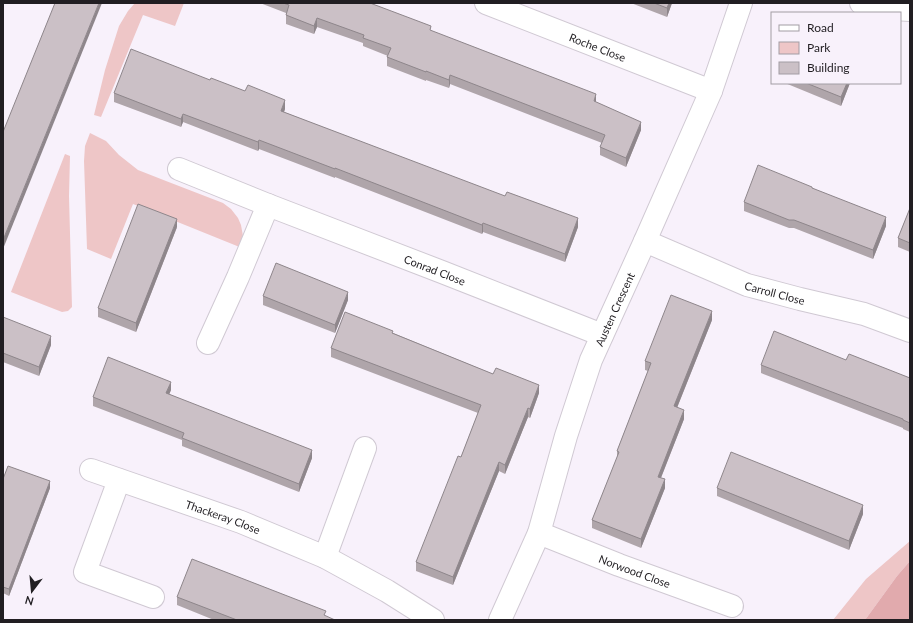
<svg xmlns="http://www.w3.org/2000/svg" width="913" height="623" font-family="Lato,sans-serif">
<style>
.green{fill:#eec6c7}
.forest{fill:#e1aaad}
.lines{fill:none;stroke-linecap:round;stroke-linejoin:round}
.minor-casing{stroke:#d0c9d3;stroke-width:24}
.minor{stroke:#fff;stroke-width:22}
.wall{fill:#afa5aa}
.shaded-wall{fill:#8e868b}
.building{fill:#cbc0c6;stroke:#8e868b}
.labels{text-anchor:middle;dominant-baseline:central;stroke-width:3;stroke-linejoin:round;paint-order:stroke}
.street-label{font-size:11px;fill:#211e22;stroke:#f8f1fb}
</style>
<rect width="100%" height="100%" fill="#f8f1fb"/>
<!-- green -->
<g class="green">
<path d="M 135,3 L 184,3 L 175,26 L 143,15 L 101,117 L 94,115 L 105,70 L 119,26 L 128,11 Z"/>
<path d="M 90,133 L 106,141 L 119,155 L 138,170 L 166,181 L 223,203 L 231,209 L 238,218 L 241,225 L 243,236 L 242,248 L 133,204 L 111,259 L 87,249 L 84,161 L 85,146 Z"/>
<path d="M 65,154 L 70,156 L 69,196 L 72,307 L 68,311 L 62,312 L 11,292 Z"/>
<path d="M 910,541 L 910,561 L 897,576 L 865,620 L 833,620 L 866,579 Z"/>
</g>
<!-- forest -->
<path class="forest" d="M 910,561 L 910,620 L 865,620 L 897,576 Z"/>
<g class="lines">
<!-- minor casing -->
<g class="minor-casing">
<g id="minor">
<path id="s1" d="M 486,3 L 711,91"/>
<path d="M 861,3 L 894,9 L 910,10"/>
<path id="s2" d="M 179,169 L 268,205 L 442,272 L 602,335"/>
<path id="s3" d="M 645,241 L 747,285 L 800,299 L 864,314 L 910,331"/>
<path d="M 208,343 L 238,277 L 268,205"/>
<path id="s4" d="M 91,470 L 241,522 L 325,557 L 387,591 L 433,620"/>
<path d="M 119,480 L 85,572 L 153,597"/>
<path id="s5" d="M 539,533 L 619,565 L 732,606"/>
<path d="M 325,557 L 365,448"/>
<path id="s6" d="M 500,620 L 539,533 L 566,436 L 591,360 L 645,241 L 711,91 L 741,3"/>
</g>
</g>
<!-- minor -->
<use href="#minor" class="minor"/>
</g>
<!-- wall -->
<g class="wall">
<path d="M 260,3 L 370,3 L 431,31 L 596,102 L 641,130 L 626,167 L 600,155 L 600,147 L 602,143 L 450,84 L 449,88 L 426,80 L 426,81 L 387,66 L 387,57 L 388,56 L 363,46 L 363,43 L 317,27 L 314,34 L 286,24 L 286,13 Z"/>
<path d="M 631,3 L 672,3 L 667,17 Z"/>
<path d="M 210,80 L 245,91 L 285,109 L 284,112 L 578,227 L 565,262 L 483,232 L 482,234 L 335,177 L 335,178 L 259,149 L 258,151 L 183,122 L 181,127 L 114,102 L 114,93 Z"/>
<path d="M 785,83 L 850,83 L 841,106 Z"/>
<path d="M 812,188 L 886,226 L 873,259 L 794,228 L 789,228 L 744,211 L 744,202 Z"/>
<path d="M 910,208 L 910,252 L 898,247 L 898,238 Z"/>
<path d="M 177,227 L 136,332 L 98,317 L 98,308 Z"/>
<path d="M 263,296 L 348,300 L 335,333 L 263,305 Z"/>
<path d="M 3,317 L 51,345 L 39,376 L 3,362 Z"/>
<path d="M 712,320 L 677,408 L 684,419 L 661,478 L 665,488 L 641,548 L 592,528 L 592,520 L 617,458 L 617,451 L 648,371 L 645,370 L 645,361 Z"/>
<path d="M 393,333 L 539,393 L 530,418 L 528,417 L 505,474 L 499,471 L 453,585 L 416,571 L 416,562 L 461,457 L 478,413 L 331,357 L 331,348 Z"/>
<path d="M 846,360 L 910,378 L 910,432 L 903,429 L 903,428 L 761,373 L 761,365 Z"/>
<path d="M 171,390 L 169,394 L 312,458 L 299,492 L 182,446 L 182,440 L 93,406 L 93,397 Z"/>
<path d="M 3,479 L 50,488 L 9,596 L 3,593 Z"/>
<path d="M 717,488 L 863,514 L 849,550 L 717,496 Z"/>
<path d="M 177,597 L 335,620 L 214,620 L 177,605 Z"/>
</g>
<!-- shaded-wall -->
<g class="shaded-wall">
<path d="M 99,3 L 102,3 L 3,249 L 3,240 Z"/>
<path d="M 669,3 L 672,3 L 667,17 L 667,8 Z"/>
<path d="M 317,18 L 317,27 L 314,34 L 314,26 Z"/>
<path d="M 450,75 L 450,84 L 449,88 L 449,80 Z"/>
<path d="M 847,83 L 850,83 L 841,106 L 841,97 Z"/>
<path d="M 596,94 L 596,103 L 594,101 Z"/>
<path d="M 285,100 L 285,109 L 281,120 L 281,111 Z"/>
<path d="M 183,114 L 183,122 L 181,127 L 181,119 Z"/>
<path d="M 641,122 L 641,130 L 626,167 L 626,158 Z"/>
<path d="M 259,140 L 259,149 L 258,151 L 258,142 Z"/>
<path d="M 886,217 L 886,226 L 873,259 L 873,250 Z"/>
<path d="M 578,218 L 578,227 L 565,262 L 565,254 Z"/>
<path d="M 177,219 L 177,227 L 136,332 L 136,323 Z"/>
<path d="M 483,223 L 483,232 L 482,234 L 482,225 Z"/>
<path d="M 348,292 L 348,300 L 335,333 L 335,325 Z"/>
<path d="M 712,311 L 712,320 L 674,415 L 674,406 Z"/>
<path d="M 51,336 L 51,345 L 39,376 L 39,367 Z"/>
<path d="M 171,382 L 171,390 L 166,402 L 166,393 Z"/>
<path d="M 539,385 L 539,393 L 530,418 L 530,409 Z"/>
<path d="M 528,408 L 528,417 L 505,474 L 505,465 Z"/>
<path d="M 684,410 L 684,419 L 658,485 L 658,477 Z"/>
<path d="M 312,450 L 312,458 L 299,492 L 299,484 Z"/>
<path d="M 499,462 L 499,471 L 453,585 L 453,577 Z"/>
<path d="M 665,479 L 665,488 L 641,548 L 641,539 Z"/>
<path d="M 50,481 L 50,488 L 9,596 L 9,589 Z"/>
<path d="M 863,505 L 863,514 L 849,550 L 849,541 Z"/>
</g>
<!-- building -->
<g class="building">
<path d="M 55,3 L 99,3 L 3,240 L 3,132 Z"/>
<path d="M 283,3 L 370,3 L 431,26 L 430,30 L 596,94 L 594,101 L 641,122 L 626,158 L 600,147 L 605,135 L 450,75 L 449,80 L 426,71 L 426,72 L 387,57 L 391,48 L 363,38 L 364,35 L 317,18 L 314,26 L 286,15 L 289,5 Z"/>
<path d="M 654,3 L 669,3 L 667,8 Z"/>
<path d="M 131,49 L 210,80 L 211,78 L 245,91 L 248,85 L 285,100 L 281,111 L 505,196 L 507,192 L 578,218 L 565,254 L 483,223 L 482,225 L 335,168 L 335,169 L 259,140 L 258,142 L 183,114 L 181,119 L 114,93 Z"/>
<path d="M 806,83 L 847,83 L 841,97 Z"/>
<path d="M 758,165 L 812,187 L 812,188 L 886,217 L 873,250 L 794,220 L 789,220 L 744,202 Z"/>
<path d="M 138,204 L 177,219 L 136,323 L 98,308 Z"/>
<path d="M 910,208 L 910,243 L 898,238 Z"/>
<path d="M 276,263 L 348,292 L 335,325 L 263,296 Z"/>
<path d="M 671,295 L 712,311 L 674,406 L 684,410 L 658,477 L 665,479 L 641,539 L 592,520 L 619,452 L 617,451 L 651,363 L 645,361 Z"/>
<path d="M 345,312 L 393,331 L 392,333 L 493,374 L 496,368 L 539,385 L 530,409 L 528,408 L 505,465 L 499,462 L 453,577 L 416,562 L 458,456 L 461,457 L 481,405 L 331,348 Z"/>
<path d="M 3,317 L 51,336 L 39,367 L 3,353 Z"/>
<path d="M 774,331 L 846,360 L 849,354 L 910,378 L 910,423 L 903,420 L 903,419 L 761,365 Z"/>
<path d="M 108,357 L 171,382 L 166,393 L 312,450 L 299,484 L 182,438 L 184,433 L 93,397 Z"/>
<path d="M 731,452 L 863,505 L 849,541 L 717,488 Z"/>
<path d="M 8,466 L 50,481 L 9,589 L 3,587 L 3,479 Z"/>
<path d="M 192,559 L 326,611 L 324,615 L 335,620 L 237,620 L 177,597 Z"/>
</g>
<g class="labels">
<!-- street labels -->
<g class="street-label">
<text stroke="none"><textPath href="#s1" startOffset="120">Roche Close</textPath></text>
<text stroke="none"><textPath href="#s2" startOffset="275">Conrad Close</textPath></text>
<text stroke="none"><textPath href="#s3" startOffset="140">Carroll Close</textPath></text>
<text stroke="none"><textPath href="#s6" startOffset="332">Austen Crescent</textPath></text>
<text stroke="none"><textPath href="#s4" startOffset="140">Thackeray Close</textPath></text>
<text stroke="none"><textPath href="#s5" startOffset="103">Norwood Close</textPath></text>
</g>
</g>
<!-- border -->
<rect width="913" height="623" fill="none" stroke="#211e22" stroke-width="8"/>
<!-- legend -->
<rect x="771" y="12" width="130" height="72" fill="#f8f1fb" stroke="#a29da4"/>
<rect x="779" y="25" width="20" height="6" fill="#ffffff" stroke="#a29da4"/>
<text x="807" y="32" font-size="12" fill="#211e22">Road</text>
<rect x="779" y="42" width="20" height="12" fill="#eec6c7" stroke="#a29da4"/>
<text x="807" y="52" font-size="12" fill="#211e22">Park</text>
<rect x="779" y="62" width="20" height="12" fill="#cbc0c6" stroke="#a29da4"/>
<text x="807" y="72" font-size="12" fill="#211e22">Building</text>
<!-- north arrow -->
<g transform="translate(32 591) rotate(196)" stroke="#f8f1fb" stroke-width="3" paint-order="stroke">
<path d="M0-3L7 15L0 10L-7 15Z" fill="#211e22"/>
<text y="-6" font-size="11" font-weight="bold" text-anchor="middle" fill="#211e22">N</text>
</g>
</svg>
